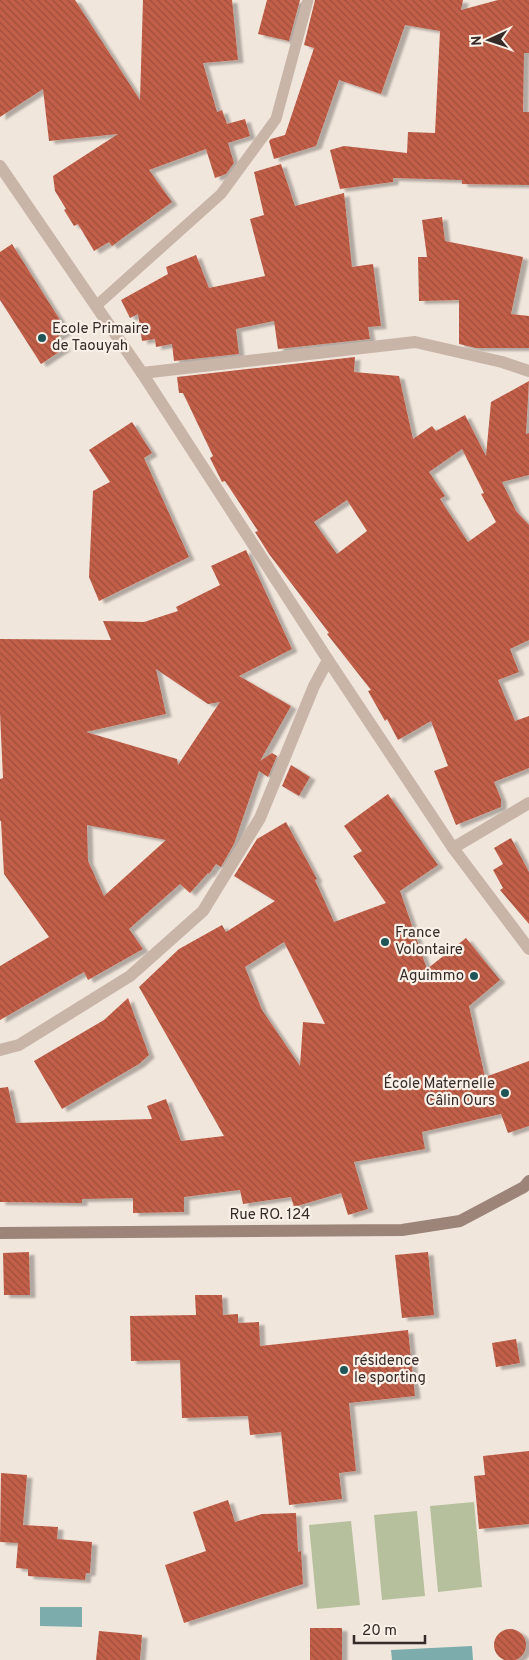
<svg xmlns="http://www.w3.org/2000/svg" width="529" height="1660" font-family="Overpass,sans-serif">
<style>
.grass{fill:#b6c09c}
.water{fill:#7cadac}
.building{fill:url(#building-back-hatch);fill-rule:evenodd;filter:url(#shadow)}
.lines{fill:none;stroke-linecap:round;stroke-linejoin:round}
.lane{stroke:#c9b5a8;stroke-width:11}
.street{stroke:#c9b5a8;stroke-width:12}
.secondary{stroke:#9c8479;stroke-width:12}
.poi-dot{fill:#1f5556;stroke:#f9f0e8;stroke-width:2}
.labels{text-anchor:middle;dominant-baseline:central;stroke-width:4.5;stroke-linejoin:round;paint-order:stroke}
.poi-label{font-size:15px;fill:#362b28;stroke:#f9f0e8;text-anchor:start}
.street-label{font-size:15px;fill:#362b28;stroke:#f9f0e8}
</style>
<defs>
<pattern id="building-back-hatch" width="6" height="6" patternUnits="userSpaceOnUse" patternTransform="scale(1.25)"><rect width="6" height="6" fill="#c25f49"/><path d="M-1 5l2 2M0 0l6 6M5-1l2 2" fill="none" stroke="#9e4f3d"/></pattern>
<filter id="shadow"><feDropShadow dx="5.5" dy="3" stdDeviation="1" flood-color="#0004"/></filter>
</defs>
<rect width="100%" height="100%" fill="#f1e6dc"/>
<!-- grass -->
<g class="grass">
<path d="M 474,1502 L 482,1587 L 438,1592 L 430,1506 Z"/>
<path d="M 417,1511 L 425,1596 L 382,1600 L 374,1515 Z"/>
<path d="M 351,1521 L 360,1605 L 317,1609 L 309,1525 Z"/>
</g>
<!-- water -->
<g class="water">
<path d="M 40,1607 L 82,1607 L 82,1627 L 40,1626 Z"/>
<path d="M 472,1646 L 473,1660 L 392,1660 L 391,1650 Z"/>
</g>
<!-- building -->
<g class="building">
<path d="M 0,0 L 75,0 L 140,100 L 143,0 L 232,0 L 238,60 L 203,63 L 217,112 L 222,110 L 227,124 L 245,119 L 250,136 L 228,143 L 234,163 L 226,174 L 215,178 L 206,149 L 149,170 L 172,202 L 112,246 L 109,242 L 94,251 L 78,224 L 74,226 L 64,210 L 66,209 L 55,191 L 53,176 L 118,134 L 49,141 L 43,89 L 0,117 Z"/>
<path d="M 267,0 L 300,0 L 289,41 L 258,34 Z"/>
<path d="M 315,0 L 463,0 L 461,10 L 498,0 L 529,0 L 529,53 L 524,53 L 523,112 L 529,112 L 529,185 L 462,184 L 462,180 L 393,178 L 393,182 L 340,189 L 330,150 L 344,146 L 407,153 L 408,132 L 435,133 L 440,31 L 405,25 L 381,94 L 339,80 L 316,146 L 274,159 L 269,141 L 271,139 L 285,135 L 314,48 L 304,45 Z"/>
<path d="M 281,164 L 295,206 L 344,193 L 352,267 L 373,264 L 381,326 L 368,327 L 370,339 L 278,349 L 274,321 L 236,329 L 239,354 L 174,361 L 172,344 L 156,347 L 155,339 L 142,341 L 138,314 L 130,318 L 121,300 L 168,274 L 166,267 L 196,255 L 209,288 L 265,276 L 250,219 L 264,215 L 254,172 Z"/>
<path d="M 442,217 L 445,241 L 523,257 L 511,314 L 529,316 L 529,348 L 476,348 L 459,344 L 459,300 L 419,301 L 418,257 L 427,257 L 422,220 Z"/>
<path d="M 12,244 L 67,331 L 58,337 L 65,348 L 41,364 L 0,300 L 0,252 Z"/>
<path d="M 355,357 L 354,372 L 399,376 L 413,439 L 432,426 L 436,431 L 465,415 L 486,456 L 491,402 L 529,381 L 526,434 L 529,433 L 529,475 L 502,482 L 516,511 L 529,525 L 529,640 L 510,649 L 519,672 L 498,680 L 515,721 L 529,716 L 529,768 L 494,782 L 501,799 L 501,807 L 456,825 L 434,771 L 448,766 L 431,721 L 398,740 L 387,719 L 385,721 L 368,691 L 371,690 L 327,634 L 329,633 L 269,554 L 255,532 L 258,531 L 225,481 L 222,482 L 210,458 L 213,456 L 183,393 L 179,393 L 177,377 ZM 462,449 L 484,493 L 481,494 L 496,522 L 468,542 L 440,499 L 445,496 L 429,472 ZM 347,500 L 367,531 L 337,554 L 314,522 Z"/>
<path d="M 132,422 L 152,453 L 144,458 L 189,557 L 99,601 L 89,577 L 93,491 L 110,482 L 89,450 Z"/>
<path d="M 246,550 L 292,649 L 239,676 L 291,706 L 260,761 L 272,753 L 277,756 L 268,777 L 259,771 L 234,844 L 221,867 L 216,864 L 209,874 L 208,873 L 190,893 L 180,884 L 129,929 L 143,949 L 88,980 L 84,972 L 0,1020 L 0,966 L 49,937 L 4,874 L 1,821 L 0,821 L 0,779 L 3,778 L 0,713 L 0,639 L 111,640 L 103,621 L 144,622 L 178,611 L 176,607 L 220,585 L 211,566 ZM 156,669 L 208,704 L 220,702 L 178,765 L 177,759 L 86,732 L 166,714 ZM 87,825 L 166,840 L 104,896 L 88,861 Z"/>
<path d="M 291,765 L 310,777 L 299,796 L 282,786 Z"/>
<path d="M 388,794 L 438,865 L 400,891 L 427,969 L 466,938 L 500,980 L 469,1006 L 485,1077 L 529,1061 L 529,1126 L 508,1133 L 501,1114 L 422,1132 L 425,1149 L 354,1162 L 368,1209 L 348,1215 L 341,1193 L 294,1207 L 291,1197 L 243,1204 L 240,1190 L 184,1197 L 184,1212 L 133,1213 L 133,1198 L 82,1199 L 82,1203 L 0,1202 L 0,1088 L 8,1087 L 16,1123 L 152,1119 L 147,1106 L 166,1099 L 181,1141 L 224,1136 L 139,987 L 179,949 L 222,925 L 226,932 L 275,901 L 234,876 L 257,839 L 286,822 L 317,879 L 315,880 L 334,922 L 386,903 L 353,856 L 362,851 L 344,826 ZM 284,942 L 325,1024 L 303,1022 L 300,1066 L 262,1010 L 245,967 Z"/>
<path d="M 511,838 L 529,872 L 529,924 L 500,890 L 503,888 L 493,870 L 503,864 L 494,848 Z"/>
<path d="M 128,998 L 149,1055 L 139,1064 L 62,1109 L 34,1061 L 104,1020 Z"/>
<path d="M 29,1252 L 30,1295 L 4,1295 L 3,1253 Z"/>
<path d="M 428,1252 L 434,1315 L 402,1318 L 395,1255 Z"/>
<path d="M 195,1295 L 222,1295 L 223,1315 L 238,1314 L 238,1323 L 259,1322 L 260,1346 L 408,1330 L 415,1396 L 349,1403 L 356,1471 L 339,1473 L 342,1499 L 289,1505 L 281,1432 L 250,1435 L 248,1416 L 182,1418 L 180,1360 L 131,1361 L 130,1316 L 196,1315 Z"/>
<path d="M 516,1339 L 520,1363 L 496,1367 L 492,1343 Z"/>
<path d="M 529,1451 L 529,1524 L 479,1529 L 474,1476 L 485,1475 L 483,1456 Z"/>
<path d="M 1,1473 L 27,1475 L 23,1525 L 58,1527 L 57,1539 L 92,1542 L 90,1573 L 86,1573 L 85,1580 L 28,1576 L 28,1569 L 16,1568 L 18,1543 L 0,1542 Z"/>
<path d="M 228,1500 L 235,1522 L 262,1514 L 296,1513 L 298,1552 L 301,1551 L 303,1584 L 184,1623 L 165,1565 L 206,1551 L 193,1512 Z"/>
<rect x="310" y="1628" width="32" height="32"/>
<circle cx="510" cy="1645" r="16"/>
<path d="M 99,1631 L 142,1635 L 140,1660 L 96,1660 Z"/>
</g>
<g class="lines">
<!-- lane -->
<path class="lane" d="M 96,306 L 221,194 L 276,119 L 308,0"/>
<!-- street -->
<g class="street">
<path d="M 0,166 L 142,373 L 328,660 L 453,848 L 529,949"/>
<path d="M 142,373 L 415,342 L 502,362 L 529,371"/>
<path d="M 453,848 L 529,803"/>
<path d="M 0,1050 L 19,1045 L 130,976 L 203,911 L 260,818 L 314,686 L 328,660"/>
</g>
<!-- secondary -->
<path class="secondary" d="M 0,1233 L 402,1230 L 460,1221 L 524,1187 L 529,1181"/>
</g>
<!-- markers -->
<g class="poi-dot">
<circle cx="42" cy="338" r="5"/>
<circle cx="385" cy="942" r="5"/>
<circle cx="474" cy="976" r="5"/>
<circle cx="505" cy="1093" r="5"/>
<circle cx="344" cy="1370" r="5"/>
</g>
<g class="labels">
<!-- poi labels -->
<g class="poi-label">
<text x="52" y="329">Ecole Primaire<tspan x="52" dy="17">de Taouyah</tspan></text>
<text x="395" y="933">France<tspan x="395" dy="17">Volontaire</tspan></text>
<text x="464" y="976" text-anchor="end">Aguimmo</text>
<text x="495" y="1084" text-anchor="end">École Maternelle<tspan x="495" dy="17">Câlin Ours</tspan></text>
<text x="354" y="1361">résidence<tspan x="354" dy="17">le sporting</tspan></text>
</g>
<!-- street labels -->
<g class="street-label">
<text x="270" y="1215">Rue RO. 124</text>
</g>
</g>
<!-- north arrow -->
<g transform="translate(489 40) rotate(267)" stroke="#f9f0e8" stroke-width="4" paint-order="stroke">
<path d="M0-4L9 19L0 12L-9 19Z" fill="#362b28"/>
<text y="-8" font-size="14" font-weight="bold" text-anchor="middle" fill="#362b28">N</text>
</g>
<!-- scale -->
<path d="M354 1635v8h71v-8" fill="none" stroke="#362b28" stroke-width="2.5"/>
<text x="362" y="1635" font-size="15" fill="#362b28" stroke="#f9f0e8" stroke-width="4" paint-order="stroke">20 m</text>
</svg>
